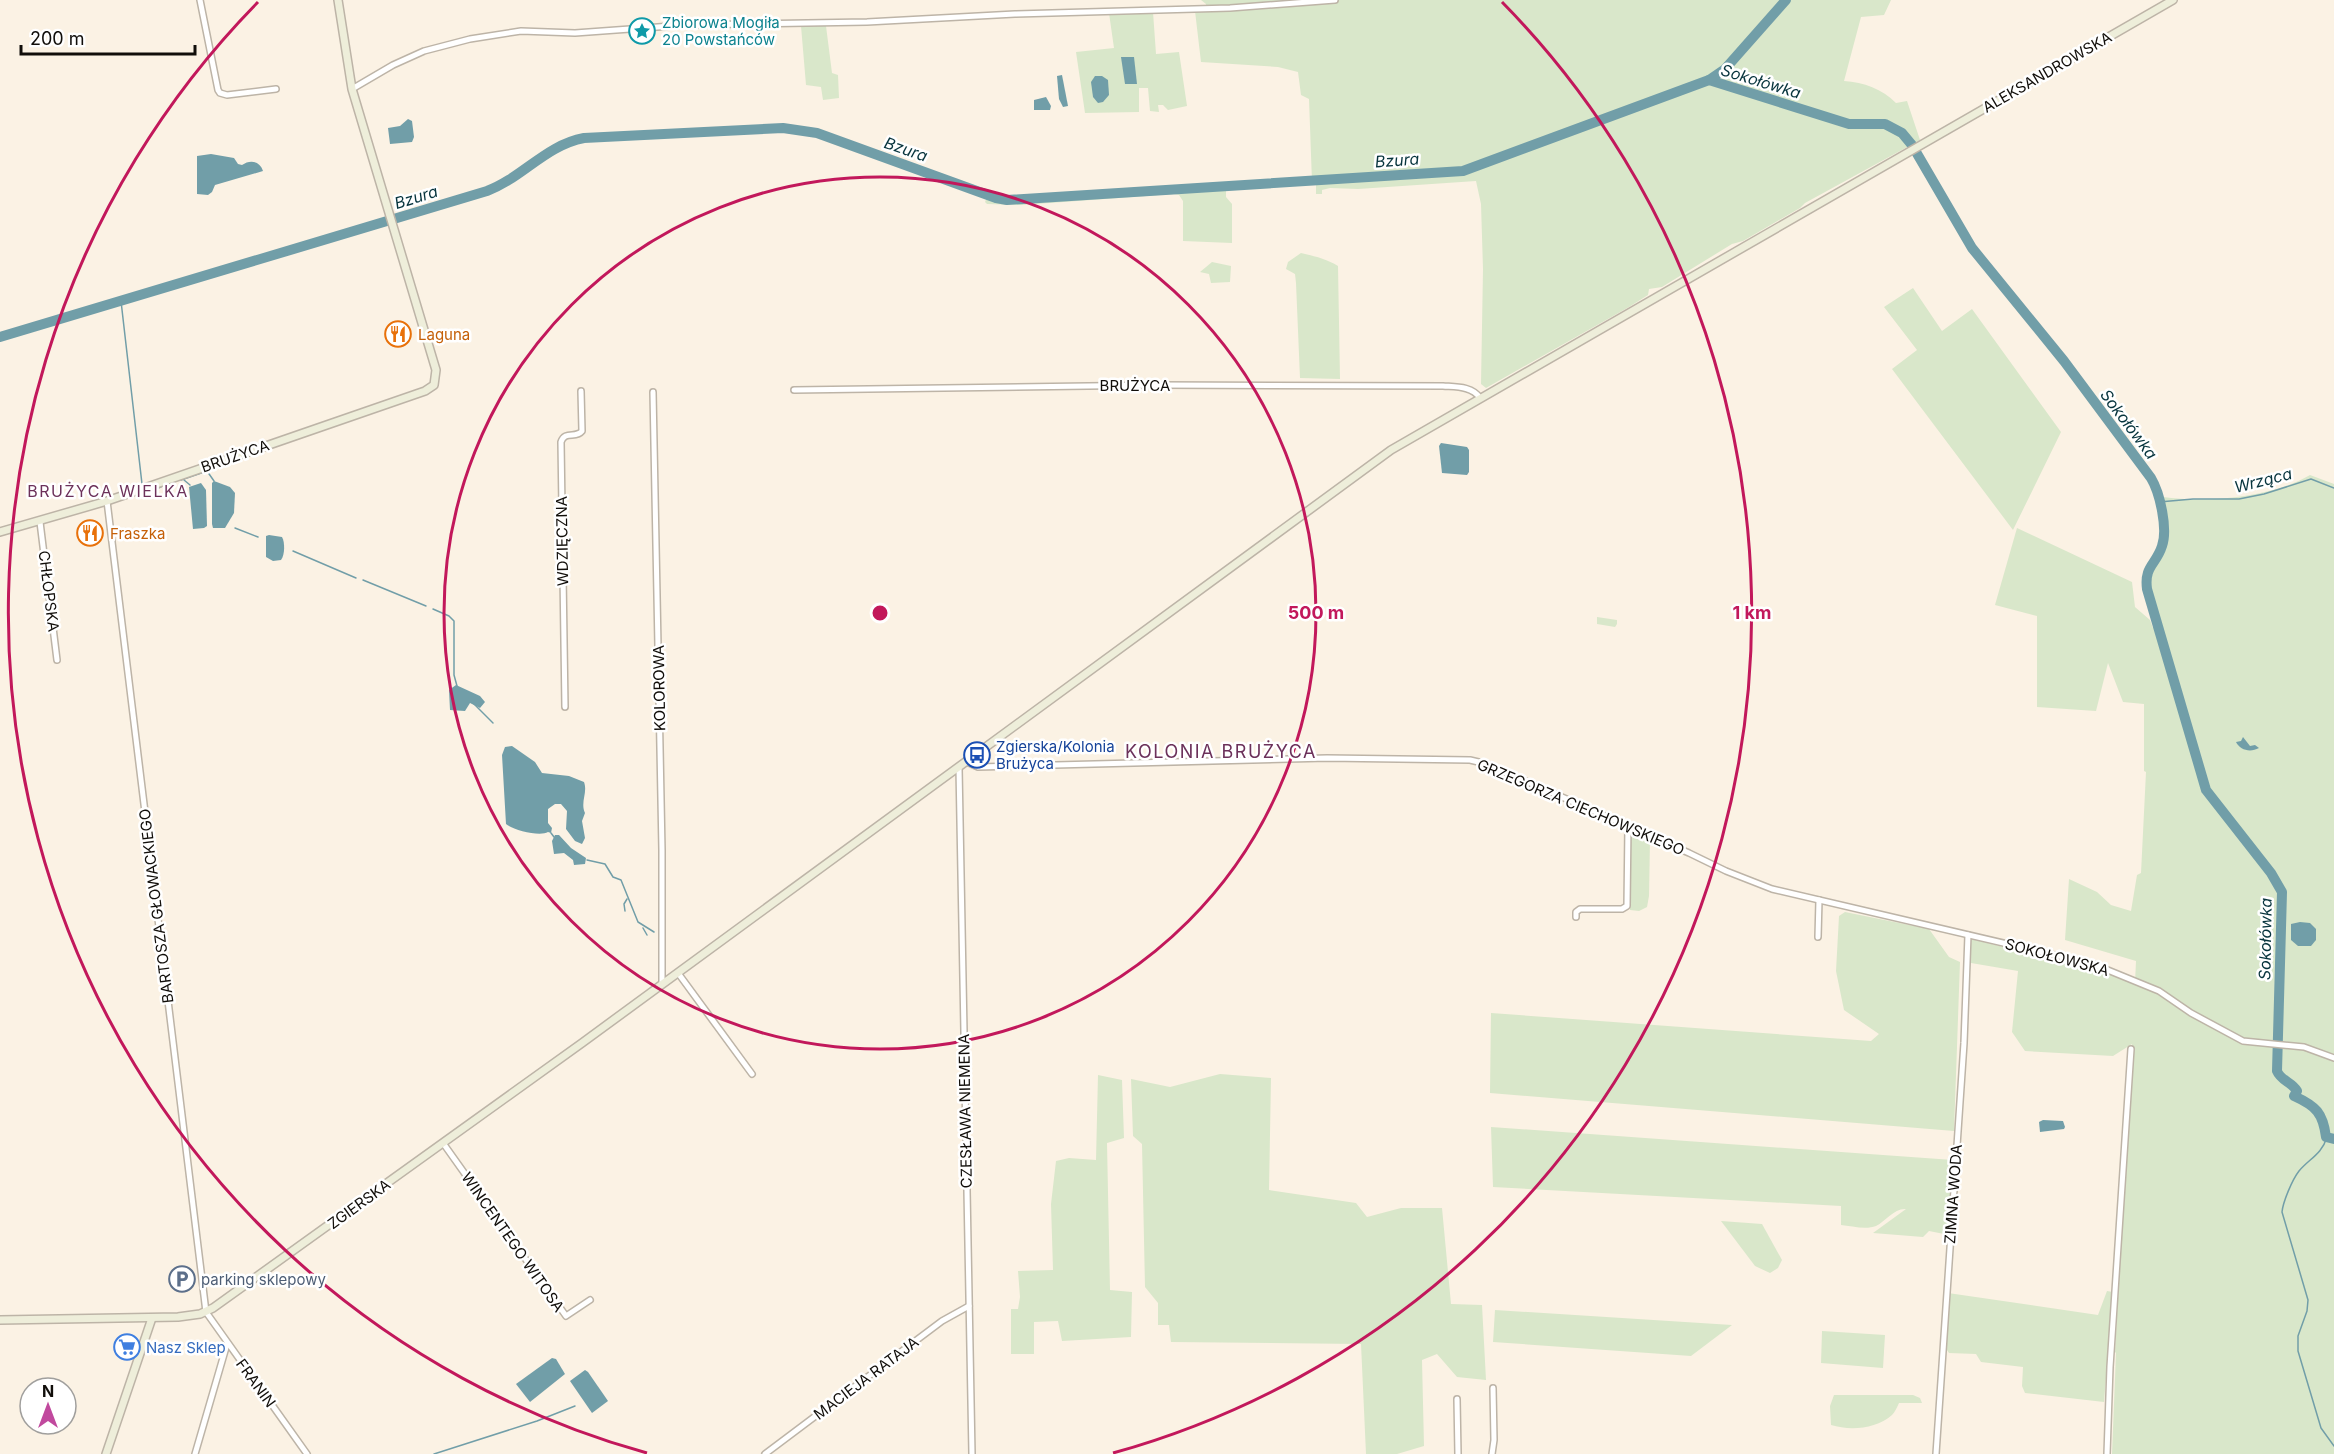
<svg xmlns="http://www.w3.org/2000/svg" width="2334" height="1454" font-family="Inter,sans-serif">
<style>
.green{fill:#d9e7ca}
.water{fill:#719ea8}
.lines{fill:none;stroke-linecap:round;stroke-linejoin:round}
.stream{stroke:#719ea8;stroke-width:1.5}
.river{stroke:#719ea8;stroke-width:10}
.street-casing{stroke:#bdb4a7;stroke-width:8}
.secondary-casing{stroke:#bdb4a7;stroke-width:10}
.street{stroke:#fff;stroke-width:5}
.secondary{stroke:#eeeeda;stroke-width:7}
.ring{fill:none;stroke:#c2185b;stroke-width:3}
.labels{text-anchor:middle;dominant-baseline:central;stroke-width:5;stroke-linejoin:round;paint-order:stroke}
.culture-label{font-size:15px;fill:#0d838f;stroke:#fff;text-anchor:start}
.street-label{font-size:15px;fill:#110e0a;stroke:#fff}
.food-label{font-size:15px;fill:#c56008;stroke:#fff;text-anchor:start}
.transit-label{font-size:15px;fill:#164399;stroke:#fff;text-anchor:start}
.service-label{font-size:15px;fill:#4e5e75;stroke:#fff;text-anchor:start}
.shop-label{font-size:15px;fill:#366cbe;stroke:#fff;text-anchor:start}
.water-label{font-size:16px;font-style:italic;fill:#07343d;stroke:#fff}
.neighbourhood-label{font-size:16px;letter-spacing:1.5px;fill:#6c315a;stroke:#fff}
.quarter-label{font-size:18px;letter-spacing:1.5px;fill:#6c315a;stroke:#fff}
.centre{fill:#c2185b;stroke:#fff;stroke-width:3}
.ring-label{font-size:18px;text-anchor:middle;font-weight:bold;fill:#c2185b;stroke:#fff;stroke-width:5;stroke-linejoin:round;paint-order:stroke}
</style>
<rect width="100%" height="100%" fill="#fbf2e4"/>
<!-- green -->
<g class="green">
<path d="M 1201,0 L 1891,0 L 1884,15 L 1861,17 L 1844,81 C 1864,82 1882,89 1896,103 L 1907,101 L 1920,140 L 1805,203 L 1800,208 L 1743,241 L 1732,244 L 1662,287 L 1649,289 L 1648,295 L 1629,307 L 1486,388 L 1481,384 L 1483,269 L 1481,204 L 1476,181 L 1358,189 L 1330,188 L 1322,190 L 1322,194 L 1316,194 L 1316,182 L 1312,182 L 1309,99 L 1301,95 L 1298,72 L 1278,67 L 1201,62 L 1195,11 L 1206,10 L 1206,4 Z"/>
<path d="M 1153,12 L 1156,54 L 1179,52 L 1187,106 L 1168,110 L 1163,105 L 1158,105 L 1159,112 L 1150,111 L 1148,88 L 1139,88 L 1139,112 L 1085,113 L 1076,52 L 1114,48 L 1109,13 Z"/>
<path d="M 801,26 L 826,26 L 832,73 L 838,75 L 839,98 L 823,100 L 821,87 L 806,85 Z"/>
<path d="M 1226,187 L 1226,197 L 1232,204 L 1232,243 L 1183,241 L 1183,201 L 1179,195 L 1174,194 L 1022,205 L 987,204 L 985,202 L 988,195 L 1007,200 L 1019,200 Z"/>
<path d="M 1301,253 C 1314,256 1327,259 1338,266 L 1340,379 L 1300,378 L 1296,283 L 1295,274 L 1286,269 L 1288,262 Z"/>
<path d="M 1212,262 L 1231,266 L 1230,282 L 1211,283 L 1209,274 L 1200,272 Z"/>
<path d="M 1913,288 L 1942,331 L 1972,309 L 2061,432 L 2013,530 L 1892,369 L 1917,350 L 1884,307 Z"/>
<path d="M 2310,475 L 2334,484 L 2334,1454 L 2112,1454 L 2116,1353 L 2115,1352 L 2132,1044 L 2113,1056 L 2025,1051 L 2012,1032 L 2018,971 L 1971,963 L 1971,939 L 2114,974 L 2135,983 L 2136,961 L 2065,940 L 2069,879 L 2097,892 L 2111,905 L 2131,911 L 2137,875 L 2141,873 L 2146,772 L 2144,771 L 2144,704 L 2123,702 L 2108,663 L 2096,711 L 2037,707 L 2037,616 L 1995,605 L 2017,528 L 2132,582 L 2135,607 L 2150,620 L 2153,628 C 2155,613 2149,599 2148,583 C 2148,576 2151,570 2148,564 C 2164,537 2164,534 2156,503 L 2163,497 C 2206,503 2271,498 2310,475 Z"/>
<path d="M 1597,617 L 1617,620 L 1617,624 L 1615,627 L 1597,624 Z"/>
<path d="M 1631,832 L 1650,840 L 1649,896 L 1647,907 L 1639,911 L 1630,910 Z"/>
<path d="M 1845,912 L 1929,929 L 1949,957 L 1960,962 L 1954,1131 L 1490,1093 L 1491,1013 L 1871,1041 L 1879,1034 L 1844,1010 L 1836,971 L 1839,916 Z"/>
<path d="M 1220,1074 L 1271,1078 L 1269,1190 L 1356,1203 L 1367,1217 L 1401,1208 L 1442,1208 L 1451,1304 L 1482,1305 L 1486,1380 L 1457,1377 L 1437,1354 L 1422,1360 L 1424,1446 L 1397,1454 L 1366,1454 L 1361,1344 L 1171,1342 L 1169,1325 L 1158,1325 L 1158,1303 L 1145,1287 L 1142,1144 L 1133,1136 L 1131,1079 L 1170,1087 Z"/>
<path d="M 1098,1075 L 1122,1080 L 1124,1138 L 1107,1143 L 1110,1290 L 1132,1292 L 1131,1337 L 1062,1341 L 1058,1321 L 1034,1322 L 1034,1354 L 1011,1354 L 1011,1309 L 1018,1309 L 1020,1297 L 1018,1271 L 1053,1270 L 1051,1204 L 1056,1161 L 1069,1158 L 1096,1160 Z"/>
<path d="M 1491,1127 L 1953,1160 L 1948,1230 L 1944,1234 L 1929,1231 L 1923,1237 L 1873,1233 L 1906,1209 C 1894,1208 1886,1221 1876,1226 C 1866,1230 1851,1226 1841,1225 L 1841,1206 L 1493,1187 Z"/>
<path d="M 1721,1221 L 1762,1224 L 1782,1260 L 1778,1268 L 1770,1273 L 1755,1266 Z"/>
<path d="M 2107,1291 L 2113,1292 L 2104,1402 L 2025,1393 L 2022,1386 L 2023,1367 L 1981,1362 L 1976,1354 L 1949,1353 L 1945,1347 L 1948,1293 L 2098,1315 Z"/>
<path d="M 1495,1310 L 1732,1325 L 1691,1356 L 1493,1342 Z"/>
<path d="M 1822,1331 L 1885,1335 L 1883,1368 L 1821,1363 Z"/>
<path d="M 1834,1395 L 1913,1395 L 1920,1398 L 1922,1403 L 1899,1403 C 1897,1407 1895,1412 1892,1415 C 1876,1429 1850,1431 1831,1425 L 1830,1406 Z"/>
</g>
<!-- water -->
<g class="water">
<path d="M 1121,57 L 1134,57 L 1137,84 L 1125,84 Z"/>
<path d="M 1062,75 L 1068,106 L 1063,107 L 1059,99 L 1057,76 Z"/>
<path d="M 1095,76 L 1102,76 L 1108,80 L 1109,95 L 1103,102 L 1098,103 L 1093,97 L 1091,82 Z"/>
<path d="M 1046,97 L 1051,106 L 1050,110 L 1034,110 L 1034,100 Z"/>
<path d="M 408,119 L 412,121 L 414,137 L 412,142 L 390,144 L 388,128 L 400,126 Z"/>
<path d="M 211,154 L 234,158 L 238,164 L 242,165 C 250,159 260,161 263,171 L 215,185 L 212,192 L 208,195 L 197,194 L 197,156 Z"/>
<path d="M 1441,443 L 1467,447 L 1469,450 L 1469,472 L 1467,475 L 1442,473 L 1439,446 Z"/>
<path d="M 214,481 L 230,487 L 235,493 L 234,513 L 225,528 L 213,528 L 212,524 L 212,483 Z"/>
<path d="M 201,483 L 206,490 L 207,526 L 204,528 L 193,529 L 189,487 Z"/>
<path d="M 269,535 L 282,537 C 285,542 285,555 281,560 L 273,561 L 266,557 L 266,536 Z"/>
<path d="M 456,685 L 480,696 L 485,702 L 480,708 L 470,703 L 465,711 L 450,710 L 449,690 Z"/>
<path d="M 2243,737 L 2250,746 L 2255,745 L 2259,748 C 2250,753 2240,750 2236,742 L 2241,741 Z"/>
<path d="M 512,746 L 535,762 L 542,773 L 569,776 L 584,782 C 588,793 580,802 585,813 L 582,821 L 585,838 L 582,844 L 575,841 L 566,829 L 567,811 L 561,804 L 555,804 L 548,809 L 548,823 L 552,828 L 551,833 L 548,832 C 540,837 513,830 506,824 L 502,755 L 505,747 Z"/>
<path d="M 555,835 L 559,835 L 571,848 L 586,858 L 585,864 L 574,865 L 573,860 L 564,853 L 554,854 L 552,841 Z"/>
<path d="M 2300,922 L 2310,923 L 2316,929 L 2316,940 L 2311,946 L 2298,946 L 2291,940 L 2291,924 Z"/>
<path d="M 2043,1120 L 2063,1121 L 2065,1127 L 2064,1129 L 2040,1132 L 2039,1122 Z"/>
<path d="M 552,1358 L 556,1359 L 565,1374 L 530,1402 L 516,1384 Z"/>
<path d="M 585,1370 L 588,1372 L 608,1401 L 592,1413 L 570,1381 Z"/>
</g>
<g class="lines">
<!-- stream -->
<g class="stream">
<path d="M 121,301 L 142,484"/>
<path d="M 181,480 L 207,471 L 214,481"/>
<path d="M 184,480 L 190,485"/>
<path d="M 146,492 L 161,487"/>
<path d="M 2159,502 L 2193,499 L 2239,499 L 2264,494 L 2311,479 L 2334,488"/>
<path d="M 235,528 L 258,537"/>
<path d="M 293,551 L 356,578"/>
<path d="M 363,580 L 426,606"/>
<path d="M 433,609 L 449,616 L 454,621 L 454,675 L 457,686"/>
<path d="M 473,703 L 493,723"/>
<path d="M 551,833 L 554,837"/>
<path d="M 587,860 L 605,864 L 613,877 L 621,880 L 638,922 L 654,932"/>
<path d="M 625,911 L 624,904 L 627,899"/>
<path d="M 643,928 L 647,935"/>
<path d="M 2327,1137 C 2322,1154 2309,1159 2299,1171 C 2292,1180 2283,1202 2282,1212 L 2308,1300 L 2307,1311 L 2298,1336 L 2298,1351 L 2321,1428 L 2334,1446"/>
<path d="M 434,1454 L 537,1421 L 575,1406"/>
</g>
<!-- river -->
<g class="river">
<path d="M 1709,80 L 1849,124 L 1885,124 L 1902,133 L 1912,145 L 1972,248 L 2064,361 L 2151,478 C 2160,493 2168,529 2162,546 C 2156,565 2144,566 2147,589 L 2206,790 L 2271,873 L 2282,892 L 2277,1071 C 2281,1081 2292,1082 2297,1091 L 2294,1096 C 2316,1106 2323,1113 2326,1137 L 2334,1139"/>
<path d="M 0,337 L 487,191 C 522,178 546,145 584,138 L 783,128 L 817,133 L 996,198 L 1007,200 L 1463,171 L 1709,80 L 1725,69 L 1786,0"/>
</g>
<!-- street casing -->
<g class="street-casing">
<g id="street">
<path d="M 200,0 L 218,90 L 220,93 L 227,95 L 276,89"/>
<path d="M 352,89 L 393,65 L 424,51 L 470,39 L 521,31 L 575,33 L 685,25 L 867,22 L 1015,14 L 1230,8 L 1335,0"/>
<path d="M 794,390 L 1160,385 L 1443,386 C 1456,387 1472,386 1480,398"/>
<path d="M 653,392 L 662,850 L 662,984"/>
<path d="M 107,501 L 206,1312 L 307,1454"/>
<path d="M 40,522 L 57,660"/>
<path d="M 565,707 L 561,442 C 565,430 576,439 582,431 L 581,391"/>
<path d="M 967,762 L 978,767 L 1327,758 L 1470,760 L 1487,764 L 1689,853 L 1726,871 L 1772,889 L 2093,964 L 2159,991 L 2191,1013 L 2243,1041 L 2304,1047 L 2334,1058"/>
<path d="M 959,768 L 972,1454"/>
<path d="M 1576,917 L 1576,912 L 1580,909 L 1622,909 L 1627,906 L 1628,826"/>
<path d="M 1818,937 L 1819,900"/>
<path d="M 678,973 L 752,1074"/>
<path d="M 443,1143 L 566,1316 L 590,1300"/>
<path d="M 1457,1399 L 1458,1454"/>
<path d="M 195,1454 L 227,1344"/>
<path d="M 765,1454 L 942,1321 L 969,1306"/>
<path d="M 1492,1454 L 1494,1440 L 1493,1388"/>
<path d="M 1936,1454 L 1964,1043 L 1968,935"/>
<path d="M 2107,1454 L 2110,1367 L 2131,1049"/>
</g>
</g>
<!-- secondary casing -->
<g class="secondary-casing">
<g id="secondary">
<path d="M 0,532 L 107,501 L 425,391 L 434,385 L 436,370 L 352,89 L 338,0"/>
<path d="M 0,1320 L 178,1317 L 200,1314 L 213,1308 L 582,1043 L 1391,450 L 2173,0"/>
<path d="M 106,1454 L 152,1318"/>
</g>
</g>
<!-- street -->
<use href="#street" class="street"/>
<!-- secondary -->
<use href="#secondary" class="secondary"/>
</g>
<!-- distance rings -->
<g class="ring">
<circle cx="880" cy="613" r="436"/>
<path d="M647 1453A872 872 0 0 1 258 2M1502 2A872 872 0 0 1 1113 1453"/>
</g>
<!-- icons -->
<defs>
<g id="sight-ring" transform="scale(1.35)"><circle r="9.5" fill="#fff" stroke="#0f9aa8" stroke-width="1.5"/><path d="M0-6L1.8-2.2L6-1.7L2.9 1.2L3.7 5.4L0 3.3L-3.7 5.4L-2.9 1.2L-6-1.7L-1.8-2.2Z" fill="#0f9aa8"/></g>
<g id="restaurant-ring" transform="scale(1.35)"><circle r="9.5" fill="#fff" stroke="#e8710a" stroke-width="1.5"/><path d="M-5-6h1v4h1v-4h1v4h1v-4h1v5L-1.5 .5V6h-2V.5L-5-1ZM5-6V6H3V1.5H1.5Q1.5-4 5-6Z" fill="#e8710a"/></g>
<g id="bus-ring" transform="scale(1.35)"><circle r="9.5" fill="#fff" stroke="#1a4fb4" stroke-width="1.5"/><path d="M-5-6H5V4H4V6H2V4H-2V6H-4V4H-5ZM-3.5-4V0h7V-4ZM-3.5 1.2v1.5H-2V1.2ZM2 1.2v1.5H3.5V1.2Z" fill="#1a4fb4"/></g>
<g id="parking-ring" transform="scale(1.35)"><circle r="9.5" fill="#fff" stroke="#5c6f8a" stroke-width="1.5"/><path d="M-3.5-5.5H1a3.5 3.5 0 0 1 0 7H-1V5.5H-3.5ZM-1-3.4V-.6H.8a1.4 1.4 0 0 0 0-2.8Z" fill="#5c6f8a"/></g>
<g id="supermarket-ring" transform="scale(1.35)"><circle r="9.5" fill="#fff" stroke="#3f7fe0" stroke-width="1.5"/><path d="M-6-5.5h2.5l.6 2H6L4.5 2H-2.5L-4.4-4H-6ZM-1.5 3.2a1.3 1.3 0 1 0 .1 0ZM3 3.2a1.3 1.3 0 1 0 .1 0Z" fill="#3f7fe0"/></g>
</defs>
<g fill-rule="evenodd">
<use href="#sight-ring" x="642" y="31"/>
<use href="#restaurant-ring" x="398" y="334"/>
<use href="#restaurant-ring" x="90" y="533"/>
<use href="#bus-ring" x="977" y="755"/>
<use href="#parking-ring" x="182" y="1279"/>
<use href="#supermarket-ring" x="127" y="1347"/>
</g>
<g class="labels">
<!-- culture labels -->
<g class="culture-label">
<text x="662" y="22">Zbiorowa Mogiła<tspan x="662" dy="17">20 Powstańców</tspan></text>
</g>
<!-- street labels -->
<g class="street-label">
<text transform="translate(2047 72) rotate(-30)">ALEKSANDROWSKA</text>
<text x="1135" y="385">BRUŻYCA</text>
<text transform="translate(235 456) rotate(-19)">BRUŻYCA</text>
<text transform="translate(562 541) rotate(-91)">WDZIĘCZNA</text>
<text transform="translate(49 591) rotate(83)">CHŁOPSKA</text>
<text transform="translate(659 688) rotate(-91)">KOLOROWA</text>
<text transform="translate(1581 807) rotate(23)">GRZEGORZA CIECHOWSKIEGO</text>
<text transform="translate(156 906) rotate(-97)">BARTOSZA GŁOWACKIEGO</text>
<text transform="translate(2057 957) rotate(15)">SOKOŁOWSKA</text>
<text transform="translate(965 1111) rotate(-91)">CZESŁAWA NIEMENA</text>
<text transform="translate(1953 1194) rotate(-86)">ZIMNA WODA</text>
<text transform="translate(359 1204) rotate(-36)">ZGIERSKA</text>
<text transform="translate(513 1242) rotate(55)">WINCENTEGO WITOSA</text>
<text transform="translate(866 1378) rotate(-37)">MACIEJA RATAJA</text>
<text transform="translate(256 1383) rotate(54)">FRANIN</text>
</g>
<!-- food labels -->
<g class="food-label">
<text x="418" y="334">Laguna</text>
<text x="110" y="533">Fraszka</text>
</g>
<!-- transit labels -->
<g class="transit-label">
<text x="996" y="746">Zgierska/Kolonia<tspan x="996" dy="17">Brużyca</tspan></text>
</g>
<!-- service labels -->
<g class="service-label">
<text x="201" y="1279">parking sklepowy</text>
</g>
<!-- shop labels -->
<g class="shop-label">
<text x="146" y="1347">Nasz Sklep</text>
</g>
<!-- water labels -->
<g class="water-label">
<text transform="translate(1761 81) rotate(17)">Sokołówka</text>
<text transform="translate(906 149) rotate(19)">Bzura</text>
<text transform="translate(1397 160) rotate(-4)">Bzura</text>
<text transform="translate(416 197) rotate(-17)">Bzura</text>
<text transform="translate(2129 424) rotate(53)">Sokołówka</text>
<text transform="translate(2263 480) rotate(-14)">Wrząca</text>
<text transform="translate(2265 939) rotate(-89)">Sokołówka</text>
</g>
<!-- neighbourhood labels -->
<g class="neighbourhood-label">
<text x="108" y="491">BRUŻYCA WIELKA</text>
</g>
<!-- quarter labels -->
<g class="quarter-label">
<text x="1221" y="751">KOLONIA BRUŻYCA</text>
</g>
</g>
<circle cx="880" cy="613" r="9" class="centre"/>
<g class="ring-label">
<text x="1316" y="619">500 m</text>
<text x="1752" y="619">1 km</text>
</g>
<!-- north arrow -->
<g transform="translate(48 1406)"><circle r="28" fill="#ffffff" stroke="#a09f9d" stroke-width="1.5"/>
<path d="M0-4.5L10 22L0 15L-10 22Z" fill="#c1499e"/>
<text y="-9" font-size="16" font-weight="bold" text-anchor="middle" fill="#110e0a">N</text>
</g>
<!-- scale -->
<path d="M21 45v9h174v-9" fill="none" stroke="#110e0a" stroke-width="3"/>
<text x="30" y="45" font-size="18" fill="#110e0a" stroke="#ffffff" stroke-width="4.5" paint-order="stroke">200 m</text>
</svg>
